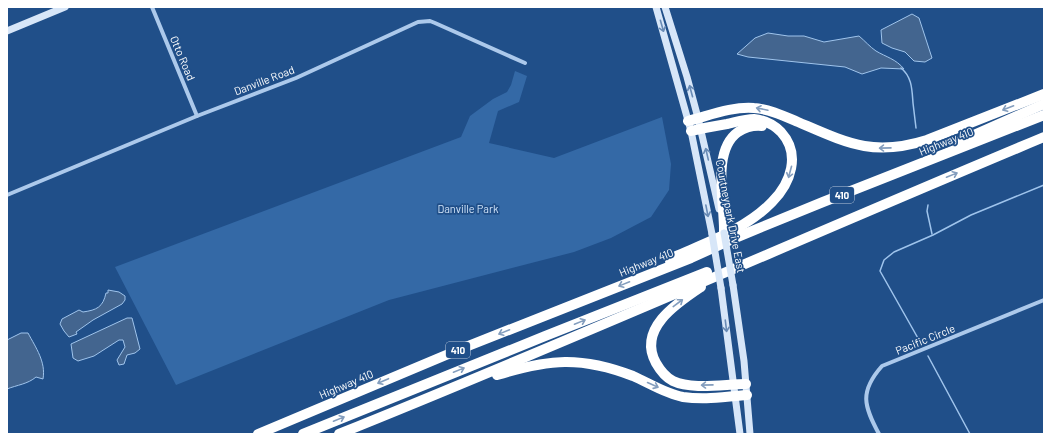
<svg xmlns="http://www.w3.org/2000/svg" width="1051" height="441" font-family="Barlow,sans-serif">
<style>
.green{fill:#3469a6}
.water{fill:#43658f;stroke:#9fc4ec}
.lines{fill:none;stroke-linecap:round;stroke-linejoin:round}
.stream{stroke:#9fc4ec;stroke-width:1.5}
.street{stroke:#acc9eb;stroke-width:4}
.secondary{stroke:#d7e6f8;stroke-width:7}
.highway{stroke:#fff;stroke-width:10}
.secondary-bridge{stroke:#d7e6f8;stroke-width:7}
.oneway{stroke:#698bb5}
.oneway2{stroke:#849ebe}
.labels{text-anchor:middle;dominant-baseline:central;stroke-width:3.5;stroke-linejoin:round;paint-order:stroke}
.shield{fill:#204f89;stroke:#bccadc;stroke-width:1}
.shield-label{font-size:10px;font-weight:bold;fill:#fff}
.street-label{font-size:11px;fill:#fff;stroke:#204f89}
.park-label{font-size:11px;fill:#d0e3f8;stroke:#204f89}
</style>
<rect width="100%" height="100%" fill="#204f89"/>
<!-- green -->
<path class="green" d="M 515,71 L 527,76 L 519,102 L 498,111 L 489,143 L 554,158 L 662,117 L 671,164 L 669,190 L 651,217 L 611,238 L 574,252 L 389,300 L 176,385 L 115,267 L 461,137 L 470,116 L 493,99 L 507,92 L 511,85 Z"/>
<!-- water -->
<g class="water">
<path d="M 912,14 L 919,18 L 932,58 L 925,62 L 914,61 L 905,52 L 892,48 L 882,43 L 881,30 Z"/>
<path d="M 768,33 L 788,36 L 804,36 L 824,42 L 859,36 C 865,41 870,47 876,51 C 886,57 896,59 904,69 L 881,68 L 862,74 L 845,67 L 748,57 L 737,54 L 755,38 Z"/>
<path d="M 108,290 L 119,292 L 125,296 L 125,300 L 122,304 L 93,320 L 76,332 L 77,334 L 69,337 L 64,331 L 60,324 L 62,319 L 79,310 L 83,312 C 97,310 103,307 106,293 L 108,293 Z"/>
<path d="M 127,318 L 132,318 L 140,349 L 135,353 L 127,355 L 124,364 L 119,365 L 117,360 L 125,347 L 123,340 L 119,340 L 94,356 L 78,361 L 73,358 L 71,344 Z"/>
<path d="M 21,333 L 28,333 C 36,348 46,362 43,379 L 36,377 C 28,384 17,385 7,389 L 7,340 Z"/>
</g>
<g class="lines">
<!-- stream -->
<g class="stream">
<path d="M 901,68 C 912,77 912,89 913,103 C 914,111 915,120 916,128"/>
<path d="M 928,205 L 927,211 L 932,234"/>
<path d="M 919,340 L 880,271 L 884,260 L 894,252 L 933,235 L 971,215 L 1044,185"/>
<path d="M 928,356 L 970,434"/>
</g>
<!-- street -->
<g class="street">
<path d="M 152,7 L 197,116"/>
<path d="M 7,195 L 197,116 L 296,78 L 418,22 L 430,21 L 435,23 L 525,63"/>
<path d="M 879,434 C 864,406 859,392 882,366 L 1044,300"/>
</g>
<!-- secondary -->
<g class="secondary">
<path d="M 656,7 L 691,131 L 712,234"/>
<path d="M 665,7 L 687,77 L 698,118 L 719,209"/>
<path d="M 7,31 L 65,7"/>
<path d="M 733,285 L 744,361 L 750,434"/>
<path d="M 721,288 L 740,434"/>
</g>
<!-- highway -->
<g class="highway">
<path d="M 688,121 C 708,116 733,106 754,108 C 769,109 784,116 798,122 C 847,143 873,157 927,140 L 1044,94"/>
<path d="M 958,142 L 1044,104"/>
<path d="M 724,233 C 725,204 711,151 738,132 C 746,127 753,125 762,126"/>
<path d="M 670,261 L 674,257 C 708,242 746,229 772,202 C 791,183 801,154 781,132 C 773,124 764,120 754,119 C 745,119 736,122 727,124 C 715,126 703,128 691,131"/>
<path d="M 701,287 C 677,303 637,329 656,363 C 660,370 665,377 673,381 C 692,390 725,384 746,384"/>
<path d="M 497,375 C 549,359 581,356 633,376 C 649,383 666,394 683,397 C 704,400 726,397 747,395"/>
<path d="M 258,434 L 458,350 L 691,258 L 735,238 L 823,202 L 1044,115"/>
<path d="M 303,434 C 437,379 572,325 707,272"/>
<path d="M 339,434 C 576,339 809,235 1044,137"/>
</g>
<!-- secondary-bridge -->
<g class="secondary-bridge">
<path d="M 724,233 L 733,285"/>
<path d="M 712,234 L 721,288"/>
</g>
</g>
<!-- one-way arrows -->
<defs><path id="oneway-shaft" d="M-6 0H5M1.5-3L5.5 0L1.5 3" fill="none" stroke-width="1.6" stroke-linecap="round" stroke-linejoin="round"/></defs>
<g class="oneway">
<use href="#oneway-shaft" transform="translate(662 26) rotate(74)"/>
<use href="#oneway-shaft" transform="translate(691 91) rotate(-105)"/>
<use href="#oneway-shaft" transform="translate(707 154) rotate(-103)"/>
<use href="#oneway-shaft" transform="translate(707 211) rotate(79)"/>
<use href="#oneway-shaft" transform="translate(726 326) rotate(83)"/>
</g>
<g class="oneway2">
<use href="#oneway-shaft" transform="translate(1008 108) rotate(159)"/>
<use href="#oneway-shaft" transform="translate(762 109) rotate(-168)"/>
<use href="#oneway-shaft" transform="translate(885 148) rotate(179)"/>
<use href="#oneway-shaft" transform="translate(790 172) rotate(105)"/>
<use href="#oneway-shaft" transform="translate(952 175) rotate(-22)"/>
<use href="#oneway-shaft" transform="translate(624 284) rotate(158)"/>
<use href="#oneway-shaft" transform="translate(678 303) rotate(-37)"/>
<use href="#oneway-shaft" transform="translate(580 322) rotate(-22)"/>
<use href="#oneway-shaft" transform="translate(504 332) rotate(158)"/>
<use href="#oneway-shaft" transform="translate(459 370) rotate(-22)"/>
<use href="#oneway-shaft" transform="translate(383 381) rotate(157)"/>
<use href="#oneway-shaft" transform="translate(653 385) rotate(24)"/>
<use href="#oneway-shaft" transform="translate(707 385) rotate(179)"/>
<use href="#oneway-shaft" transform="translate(339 419) rotate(-22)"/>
</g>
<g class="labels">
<!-- shield labels -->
<g class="shield">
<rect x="830" y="187" width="24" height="16" rx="3"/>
<rect x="446" y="342" width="24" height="16" rx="3"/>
</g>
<g class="shield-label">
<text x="842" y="195">410</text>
<text x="458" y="350">410</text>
</g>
<!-- street labels -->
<g class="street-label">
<text transform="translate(183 58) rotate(67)">Otto Road</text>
<text transform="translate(264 80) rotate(-21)">Danville Road</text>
<text transform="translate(946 141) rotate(-22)">Highway 410</text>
<text transform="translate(731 216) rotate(79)">Courtneypark Drive East</text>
<text transform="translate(646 262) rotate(-22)">Highway 410</text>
<text transform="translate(925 339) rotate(-22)">Pacific Circle</text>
<text transform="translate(346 384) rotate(-23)">Highway 410</text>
</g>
<!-- park labels -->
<g class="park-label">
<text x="468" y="208">Danville Park</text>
</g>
</g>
<!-- border -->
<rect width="1051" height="441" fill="none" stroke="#ffffff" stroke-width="16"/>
</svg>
